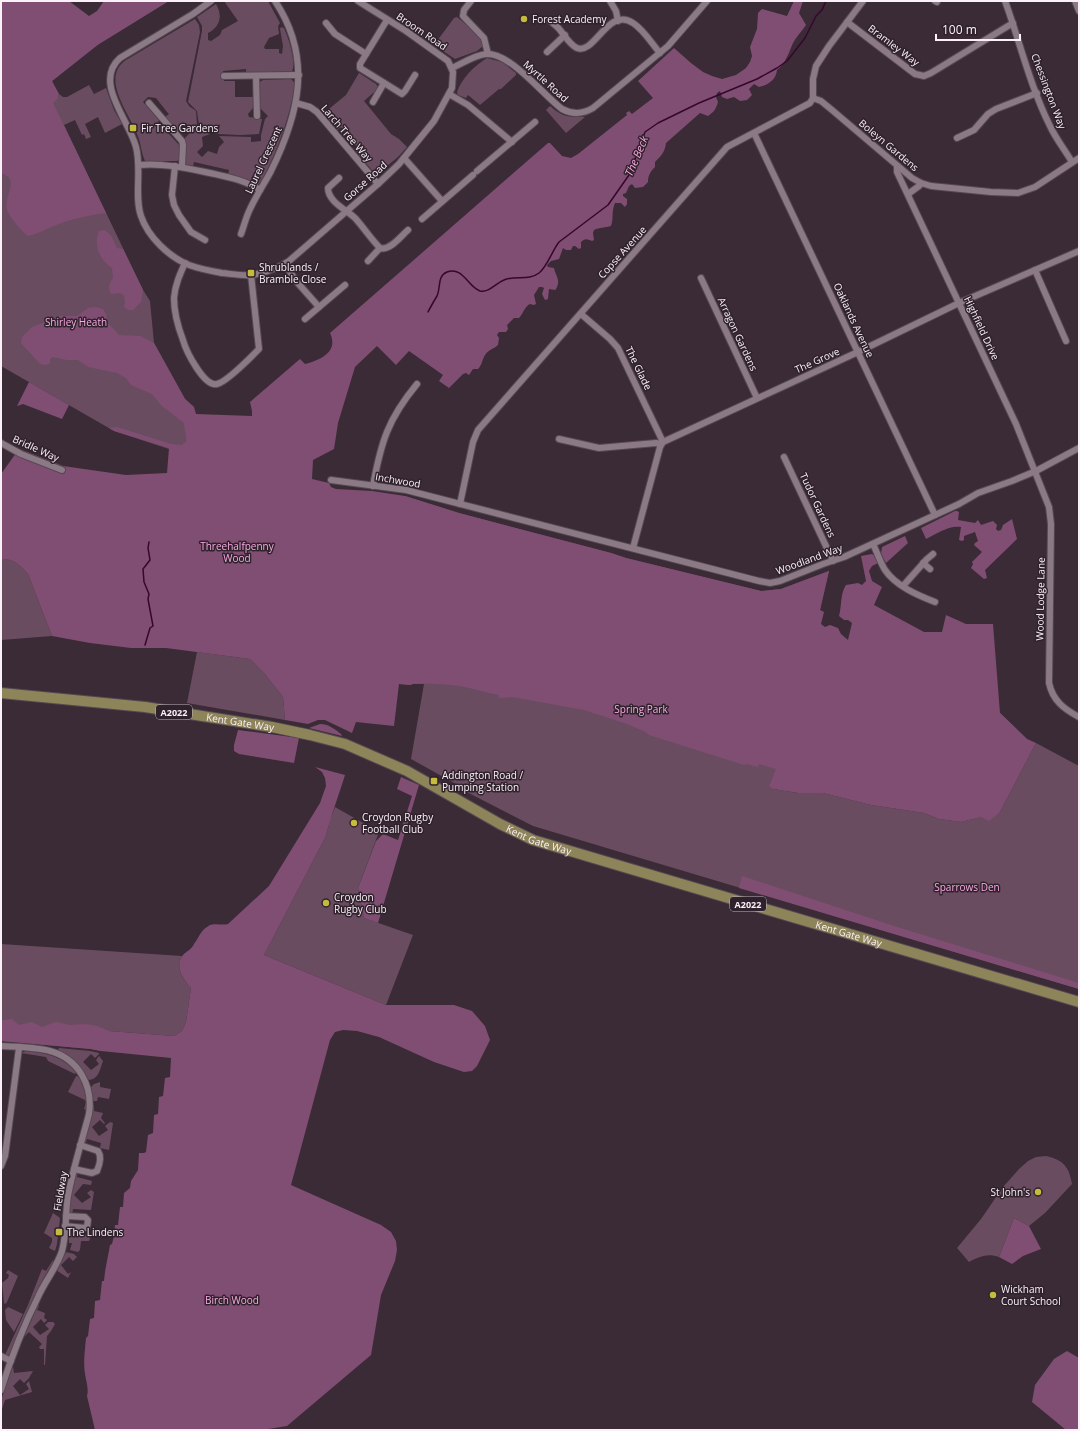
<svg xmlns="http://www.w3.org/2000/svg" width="1080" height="1431" font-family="'Open Sans',sans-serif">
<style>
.green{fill:#6a4c61}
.forest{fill:#804e73}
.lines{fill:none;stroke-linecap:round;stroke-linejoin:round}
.stream{stroke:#35072c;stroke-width:1.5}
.minor-casing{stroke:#554952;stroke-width:8}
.primary-casing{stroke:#554952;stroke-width:12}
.minor{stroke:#8b7a85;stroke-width:6}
.primary{stroke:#8e845a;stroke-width:10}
.poi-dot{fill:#c6bc3c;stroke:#30222c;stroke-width:1.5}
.labels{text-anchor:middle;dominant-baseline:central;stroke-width:3;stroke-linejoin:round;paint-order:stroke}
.shield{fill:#30222c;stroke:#beb3bb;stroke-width:1}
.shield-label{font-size:9px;font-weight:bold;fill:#fbf1f8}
.poi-label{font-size:10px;fill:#fbf1f8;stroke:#30222c;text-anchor:start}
.street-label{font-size:10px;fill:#fbf1f8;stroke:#30222c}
.park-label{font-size:10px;fill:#f9abe4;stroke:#30222c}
.water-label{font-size:11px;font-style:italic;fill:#f6a8e1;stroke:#30222c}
</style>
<rect width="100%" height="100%" fill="#3a2b36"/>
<!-- green -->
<g class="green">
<path d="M 224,1 L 268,1 L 280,23 L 278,26 L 279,34 L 269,38 L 264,47 L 265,49 L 279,49 L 279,53 L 282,54 L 283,46 L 280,29 L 281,27 L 284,28 C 288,37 297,63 292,71 L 246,73 L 246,69 L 223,71 L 224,81 L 235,81 L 235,97 L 253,97 L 253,108 L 248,114 L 249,117 L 262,119 L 259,134 L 240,135 L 218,134 L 220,125 L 219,124 L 217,134 C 210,132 205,128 199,125 L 197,111 L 188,102 L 202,31 L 202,26 L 197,17 L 216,4 C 223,16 220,27 208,33 L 208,40 L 211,41 L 220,35 L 222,30 L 238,21 Z"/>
<path d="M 457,17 C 466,25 481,34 483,46 L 477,51 L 455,59 L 434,45 L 454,18 Z"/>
<path d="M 195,19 L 199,25 L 200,32 L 186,101 L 189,106 L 196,111 L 197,125 L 210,134 L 202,137 L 203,146 L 197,152 L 202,157 L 208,151 L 217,154 L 219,147 L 224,142 L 219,136 L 251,137 L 251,142 L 261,141 L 261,135 L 265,119 L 268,116 L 259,107 L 258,83 L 263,80 L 291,79 L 294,82 C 296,102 271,170 258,185 L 244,179 L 228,175 L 229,170 L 194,162 L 193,166 L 185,165 L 184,162 L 185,138 L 189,134 L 184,128 L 179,131 L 175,130 L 165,117 L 169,114 L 167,112 L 156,98 L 148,97 L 143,102 L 159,120 L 158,122 L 180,146 L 179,160 L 177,161 L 145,161 C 141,153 141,142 137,134 C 129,113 100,78 126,60 Z"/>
<path d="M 99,44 L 52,81 L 58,98 L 59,94 L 63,97 L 67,97 L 89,85 L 94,94 L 106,88 L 114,110 L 122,124 L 105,133 L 98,117 L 85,124 L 91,137 L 86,139 L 84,134 L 82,135 L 75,120 L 64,125 L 143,290 L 150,301 L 154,343 L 185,399 L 194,407 L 186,443 L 181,445 L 169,449 L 114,431 L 1,366 L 1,93 Z"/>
<path d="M 487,58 L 502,62 L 516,73 L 516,75 L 501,89 L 499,89 L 480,105 L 468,95 L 466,98 L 458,95 L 457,92 C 462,78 474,66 487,58 Z"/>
<path d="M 359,73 L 376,84 L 378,87 L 375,94 L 373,93 L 364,101 L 391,134 L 399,139 L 407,147 L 398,157 L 376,175 L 354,149 L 357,147 L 341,127 L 337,130 L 324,113 L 346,95 Z"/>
<path d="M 550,106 C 565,119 569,116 585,117 L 566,133 L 546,110 Z"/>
<path d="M 405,496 L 459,513 L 611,553 L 626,558 L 761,591 L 781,589 L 829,571 L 820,610 L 805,685 L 1000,713 L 1027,739 L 775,773 L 770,784 L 773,789 L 798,793 L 823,793 L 871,805 L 924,813 L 939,819 L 961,822 L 1000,812 L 1036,743 L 1079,766 L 1079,989 L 533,826 L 455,786 L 456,784 L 411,759 L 424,684 L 412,684 L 411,685 L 399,684 Z"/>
<path d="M 1,559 C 13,558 20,565 28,574 L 52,636 L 1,640 Z"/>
<path d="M 197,652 L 250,659 L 264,673 L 283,697 L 285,720 L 187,703 Z"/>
<path d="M 335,807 L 379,832 L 358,888 L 364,918 L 413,935 L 386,1005 L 264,955 L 326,836 L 330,820 Z"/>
<path d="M 1,944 L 182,956 C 175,968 183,979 191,988 L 186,1022 L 182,1031 L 174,1036 L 109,1031 L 101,1051 L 91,1049 L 1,1041 Z"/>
<path d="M 59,1048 L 90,1051 L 99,1053 L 99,1054 L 95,1058 L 91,1054 L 83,1062 L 91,1070 L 99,1064 L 96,1060 L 99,1056 L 103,1061 C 100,1069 99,1079 89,1080 C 78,1066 75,1059 58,1050 Z"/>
<path d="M 26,1051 C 46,1053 62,1056 76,1072 L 75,1074 L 48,1061 L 46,1057 L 21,1053 Z"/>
<path d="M 76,1076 L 80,1077 C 85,1087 88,1098 86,1110 L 84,1109 L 86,1102 L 85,1100 L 68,1092 Z"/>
<path d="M 100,1082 L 100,1087 L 111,1089 L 109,1099 L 98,1097 L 97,1101 L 93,1101 L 91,1087 L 94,1084 Z"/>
<path d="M 94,1105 L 94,1111 L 103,1113 L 101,1118 L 105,1123 L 104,1124 L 100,1120 L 92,1127 L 99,1136 L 108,1130 L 105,1126 L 110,1122 L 113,1123 L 109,1150 L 100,1148 L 101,1143 L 87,1139 L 85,1145 L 84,1144 L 93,1106 Z"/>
<path d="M 1046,1156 C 1063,1160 1069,1166 1072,1184 L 1045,1213 L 1029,1226 L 1014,1218 L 999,1257 C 987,1253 979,1257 969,1262 L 957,1248 L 981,1219 L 1003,1187 L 1019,1169 L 1028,1161 L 1036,1157 Z"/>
<path d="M 78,1172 L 77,1177 L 92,1181 L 91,1185 L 83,1184 L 74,1195 L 82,1203 L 91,1197 L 87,1193 L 91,1190 L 94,1192 L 91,1210 L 73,1209 L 72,1215 L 69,1214 L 71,1198 L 76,1173 Z"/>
<path d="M 53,1213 L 60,1218 L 57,1244 L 55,1251 L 49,1248 L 52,1242 L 52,1238 L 44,1233 Z"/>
<path d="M 71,1228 L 71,1234 L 91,1236 L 89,1241 L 81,1241 L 80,1250 L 78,1252 L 70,1250 L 72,1243 L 69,1243 L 69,1229 Z"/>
<path d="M 66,1252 L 74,1254 L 77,1257 L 73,1261 L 69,1257 L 61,1265 L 68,1274 L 71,1272 L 68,1278 L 56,1270 Z"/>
<path d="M 53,1260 L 53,1262 C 35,1291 23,1322 10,1353 L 8,1356 L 5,1355 L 28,1305 L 42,1269 L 46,1271 Z"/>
<path d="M 8,1270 L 18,1276 L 7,1302 L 5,1304 L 4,1303 L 2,1283 L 8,1278 L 9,1275 L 6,1273 Z"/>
<path d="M 38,1305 L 39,1306 L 37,1310 L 45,1313 L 44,1318 L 47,1320 L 44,1323 L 41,1319 L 33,1327 L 40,1335 L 49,1329 L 45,1325 L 48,1322 L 53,1322 L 55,1324 L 51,1331 L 47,1336 L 45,1365 L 44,1365 L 44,1349 L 40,1349 L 39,1347 L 42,1344 L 29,1332 L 25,1336 L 25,1335 Z"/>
<path d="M 8,1307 L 23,1314 L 14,1332 L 6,1320 L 5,1310 Z"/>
<path d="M 13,1366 L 14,1373 L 33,1371 L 29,1378 L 24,1383 L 20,1379 L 13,1386 L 20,1395 L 29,1389 L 26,1384 L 29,1381 L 32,1392 L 5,1400 L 1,1412 L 1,1400 Z"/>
</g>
<!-- forest -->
<g class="forest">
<path d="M 1,1 L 69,1 L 89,16 L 97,11 L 104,1 L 169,1 L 96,46 L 52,81 L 59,94 L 58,98 L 53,103 L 106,213 C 89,215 71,219 54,226 C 45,229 38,234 28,236 C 22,231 8,216 7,209 C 4,195 21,179 1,173 Z"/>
<path d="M 794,1 L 803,1 L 799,13 L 806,25 C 802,31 796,37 793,43 C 789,52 786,63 777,70 C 776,80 768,85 759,87 L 754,84 L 749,89 L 752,95 L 747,100 L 740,101 L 734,97 L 727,99 L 722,97 L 720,91 L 717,93 L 716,97 L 718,102 C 716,109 714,112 708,116 L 700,113 L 666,143 C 665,152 661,156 655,162 L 655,167 C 650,172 648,176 648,182 L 643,187 L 635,188 L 632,184 L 629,186 L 626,193 L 623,194 L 623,196 L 627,199 L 627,204 L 625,207 L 621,203 L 615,203 C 611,212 614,218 611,226 C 605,228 600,227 594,230 L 593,233 L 594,240 L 592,241 C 587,239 585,238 581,242 L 581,248 L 579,249 L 575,246 L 573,246 L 571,250 L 566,250 L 563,248 L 559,259 L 551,261 L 547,265 L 548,267 L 554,268 C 556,277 561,280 556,289 L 555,290 L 549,289 L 548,299 L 545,300 L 542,294 L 544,288 L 542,287 L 539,287 L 534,295 L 536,304 L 534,305 L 530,304 C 525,306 523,314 519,318 L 514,318 L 507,325 L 508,329 L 506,332 L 499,332 L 497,335 L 499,338 L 498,345 C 494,349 489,349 485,355 C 482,360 482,365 478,369 L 473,369 L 469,375 L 466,373 L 463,374 L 449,388 L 439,381 L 443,375 L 409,351 L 396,365 L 377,346 L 356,366 L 355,367 L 338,423 L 334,449 L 313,460 L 312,479 L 329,483 L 331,487 L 336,489 L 372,491 L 405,496 L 459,513 L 611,553 L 626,558 L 761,591 L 781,589 L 829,571 L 820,610 L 824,612 L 821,624 L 825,627 L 830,625 L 838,628 L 841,634 L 848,640 L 852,623 L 848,620 L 844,620 L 839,616 C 842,605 840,594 846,585 L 858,583 L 862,585 L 866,581 L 861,556 L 872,554 L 875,556 L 878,563 L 872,566 L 869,571 L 872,581 L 882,587 L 874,605 L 924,632 L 942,632 L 946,615 L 966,624 L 993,624 L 1000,713 L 1027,739 L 1036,743 L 1000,812 L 989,821 L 981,817 L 961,822 L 939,819 L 924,813 L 871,805 L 823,793 L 798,793 L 773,789 L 769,786 L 776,769 L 759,764 L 758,767 L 747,764 L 744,765 L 649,735 L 644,731 L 624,723 L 584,710 L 512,697 L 499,698 L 499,695 C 486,693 473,688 459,686 C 444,684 428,683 412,684 L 411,685 L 399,684 L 394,726 L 356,722 L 352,733 L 325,720 L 318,720 L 308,724 L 285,720 L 283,697 L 264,673 L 250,659 L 166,648 L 131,648 L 90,643 L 52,636 L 28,574 C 20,565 13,558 1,559 L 1,474 L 19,449 L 63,466 L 126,475 L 167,473 L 169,448 L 114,431 L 109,428 L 117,427 L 171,444 L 181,445 L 186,442 C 187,436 184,430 184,423 L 162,406 L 152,394 L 131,385 L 126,378 L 117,373 L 88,367 L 78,360 L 67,360 L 53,357 L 50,359 L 50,363 L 46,365 L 40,364 L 21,343 L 22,337 L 32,327 L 42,323 L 48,323 L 60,316 L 77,316 L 88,308 L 95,307 L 103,309 L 106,314 L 107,322 L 119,335 L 140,336 L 154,343 L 185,399 L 194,407 L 196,414 L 252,416 L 252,411 L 250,402 L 300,359 L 305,364 C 320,360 339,352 330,333 L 548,143 L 550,143 L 562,156 L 571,158 L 578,154 L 627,115 L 626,113 L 629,111 L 632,114 L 653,98 L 638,81 L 674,48 L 691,63 L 703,72 L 712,76 L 722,79 L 736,75 L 746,68 L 750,62 L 752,56 L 750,47 L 757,29 L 758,13 L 762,9 L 787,16 Z"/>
<path d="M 104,230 C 112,234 113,240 117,248 L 123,249 L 143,290 L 141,302 L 133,310 L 128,310 L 124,307 L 125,303 L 124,295 L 120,293 L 111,294 C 108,288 109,284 113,278 L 112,268 C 100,260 93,246 99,231 Z"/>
<path d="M 29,382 L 69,405 L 62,419 L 23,404 L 17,406 Z"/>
<path d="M 955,511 L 957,511 L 959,512 L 958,520 L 975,523 L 978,520 L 981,525 L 993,521 L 997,525 L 996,529 L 998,531 L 1001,530 L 1003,525 L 1012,519 L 1017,539 L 985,570 L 987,578 L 984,579 L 971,568 L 973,564 L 972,562 L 982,552 L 974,545 L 975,543 L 978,541 L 975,532 L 964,536 L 964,540 L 962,541 L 959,540 L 961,527 C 949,525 936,534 926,539 L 921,528 Z"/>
<path d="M 905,536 L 908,543 L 886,563 L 881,554 L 882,547 Z"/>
<path d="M 320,724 C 328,724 335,729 341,734 L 342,736 L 309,728 Z"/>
<path d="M 238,730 L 299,738 L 294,763 L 239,754 L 234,751 L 234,745 Z"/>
<path d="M 315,767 L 345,775 C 339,795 331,815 326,836 L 264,955 L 386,1005 L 454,1005 L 472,1011 L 485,1026 L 490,1040 L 477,1066 L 472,1071 L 464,1072 L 434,1062 L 379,1037 L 357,1031 L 343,1030 L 335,1032 L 330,1040 L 291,1185 L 381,1225 L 391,1232 L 396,1241 L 397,1250 L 395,1261 L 381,1295 L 371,1355 L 287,1426 L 262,1430 L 95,1430 L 87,1396 C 89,1389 86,1381 85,1374 C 83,1362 85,1350 86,1338 L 88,1336 L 90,1319 L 94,1318 L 95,1301 L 100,1300 L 102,1281 L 104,1281 C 105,1268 108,1257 110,1245 L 112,1244 L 114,1236 L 115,1225 L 118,1225 L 120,1207 L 123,1207 L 124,1193 L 130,1188 L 131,1181 L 138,1170 L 139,1153 L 144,1153 L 146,1152 L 148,1135 L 153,1133 L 154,1115 L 158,1114 L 159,1097 L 163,1096 L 165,1078 L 170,1077 L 171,1058 L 101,1051 L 91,1049 L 1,1041 L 1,1022 L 3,1020 L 12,1019 L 19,1025 L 32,1022 L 42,1027 L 56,1022 L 70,1025 L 85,1024 L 97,1026 L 109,1031 L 174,1036 L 182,1031 L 186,1022 L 191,988 C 183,979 174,966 183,955 C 187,951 192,949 194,944 C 198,939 201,930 207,927 C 213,922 221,926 228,924 L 269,886 L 320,803 L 326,786 L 325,778 L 322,772 Z"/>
<path d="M 401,777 L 419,785 L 378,923 L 364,918 L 358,888 L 376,841 L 383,834 L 398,840 L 412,796 L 397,789 Z"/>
<path d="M 742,876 L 894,926 L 1079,983 L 1079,989 L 739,888 Z"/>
<path d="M 1014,1218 L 1029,1226 L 1041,1249 L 1023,1256 L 1012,1264 L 999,1257 Z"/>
<path d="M 1067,1351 L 1079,1358 L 1079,1430 L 1066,1430 L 1032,1402 L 1035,1385 L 1054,1359 Z"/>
</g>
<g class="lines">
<!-- stream -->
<g class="stream">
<path d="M 428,312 C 431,306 434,301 437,296 C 441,287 437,276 447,272 C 463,266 468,287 480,291 C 489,293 496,283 504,280 C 515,275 529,281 539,273 C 547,267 552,251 559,242 L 608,205 L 629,175 L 645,132 L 658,123 L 699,103 L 757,79 L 777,68 L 787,61 L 805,38 L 816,16 L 822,10 L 826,1"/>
<path d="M 145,645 L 150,628 L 153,626 L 148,599 L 149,594 L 144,582 L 143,569 L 150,560 L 148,548 L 149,542"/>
</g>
<!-- minor casing -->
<g class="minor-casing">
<g id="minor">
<path d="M 211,1 L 193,14 L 120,58 C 93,82 129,120 136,147 C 142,170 134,196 141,216 C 148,237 169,257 189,265 C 200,269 211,271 222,273 C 232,274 242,276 252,275 C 265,273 278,268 289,261 L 378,184 L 399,164 L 434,121 L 452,88 L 453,72 L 448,61 L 406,31 L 358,1"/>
<path d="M 471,1 L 464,10 L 463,16 L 484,38 L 488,54"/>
<path d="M 610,1 L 616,11 L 618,21"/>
<path d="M 935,1 L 937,2"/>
<path d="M 1005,1 C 1020,42 1030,86 1050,126 C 1056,139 1065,150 1072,162"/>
<path d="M 1075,1 L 1079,11"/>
<path d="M 387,20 L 360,64 L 360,68 L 402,94 L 405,91 L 415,75"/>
<path d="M 549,20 C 553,23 557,26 560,30 C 565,36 570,45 577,48 C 595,55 608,6 633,23 C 644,30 652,44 660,53"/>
<path d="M 847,22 L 915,74 L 924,76 L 931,73 L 1013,23"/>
<path d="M 326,23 L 335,34 L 366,54"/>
<path d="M 547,52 L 565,35"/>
<path d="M 452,68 C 463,63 475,55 486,54 C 510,52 543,95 562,109 C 573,115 583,114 593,108 L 668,46 L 707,1"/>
<path d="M 224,76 L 299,75"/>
<path d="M 256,76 L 257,116"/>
<path d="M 449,94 L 468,105 L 512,142"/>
<path d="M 813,98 L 821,101 L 832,110 L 912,178 L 921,183 L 931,186 L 991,192 L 1018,193 L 1035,187 L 1079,158"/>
<path d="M 373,102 L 384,83"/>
<path d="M 149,103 L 182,141 L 183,145 L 182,166"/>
<path d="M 296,103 L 310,107 L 317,112 L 378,184"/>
<path d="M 754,133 L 935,515"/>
<path d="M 957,138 L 974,130 L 988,114 L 996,109 L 1037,93"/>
<path d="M 404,158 L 442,201"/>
<path d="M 139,165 C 164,163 186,168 210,173 C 228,177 245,180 260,190"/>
<path d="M 175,166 L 172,195 L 174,205 L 179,215 L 191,232 L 205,240"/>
<path d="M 897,166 L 897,172 L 1016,424 L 1049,507 L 1051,524 L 1049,683 C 1053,701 1064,709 1079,717"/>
<path d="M 477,171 L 535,122"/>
<path d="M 339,178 L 328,188 C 328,202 347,210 355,218 C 364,228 371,239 380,248"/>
<path d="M 908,194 L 919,186 L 921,183"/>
<path d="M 422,219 L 473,175"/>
<path d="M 241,234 C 244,226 246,217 250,209 C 256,196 264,184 271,171 C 299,114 313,58 275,1"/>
<path d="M 368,261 L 380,248 C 390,251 401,236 408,230"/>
<path d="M 185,263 C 180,274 175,285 174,298 C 174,312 178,327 183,340 C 186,351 204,387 217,384 C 226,382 248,360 255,353 L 259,349 L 251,275"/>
<path d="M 285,264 L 296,281 L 319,307"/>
<path d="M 1035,270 L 1066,341"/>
<path d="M 701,278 L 757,398"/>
<path d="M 581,314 L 610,339 L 618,348 L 663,442"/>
<path d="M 305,319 L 345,285"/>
<path d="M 559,439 L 599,448 L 656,443 L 661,444"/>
<path d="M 1,443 L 21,454 L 62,470"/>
<path d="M 784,457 L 833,561"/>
<path d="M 331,480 L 406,490 L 759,581 L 770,583 L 780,581 L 823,564 L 844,557 L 959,504 L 978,493 L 1012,481 L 1036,471 L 1079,448"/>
<path d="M 373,486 C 381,442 388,419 417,384"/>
<path d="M 460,504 L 473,442 L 478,430 L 727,147 L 810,103 L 813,98 L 813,79 L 816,66 L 829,46 L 863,1"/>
<path d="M 873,544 C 877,552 880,562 885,570 C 896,586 917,595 935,602"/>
<path d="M 633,548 L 660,447 L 663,442 L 858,352 L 959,303 L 1079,251"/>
<path d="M 923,563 L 930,569"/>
<path d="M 903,586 L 927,559 L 933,554"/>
<path d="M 1,1046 C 17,1047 35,1047 50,1051 C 79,1059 93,1086 89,1114 C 82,1141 73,1168 68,1196 C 65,1214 67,1233 62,1251 C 57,1267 45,1281 38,1297 C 23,1327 11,1358 1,1390"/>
<path d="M 1,1166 L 5,1156 L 19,1048"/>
<path d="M 74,1169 L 92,1173 L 97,1171 C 100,1164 102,1157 98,1151 L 80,1145"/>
<path d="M 65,1226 L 85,1228 L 87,1227 L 88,1220 L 85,1217 L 66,1216"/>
<path d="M 1,1356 L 11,1361"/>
</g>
</g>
<!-- primary casing -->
<g class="primary-casing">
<g id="primary">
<path id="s1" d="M 1,693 L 145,707 L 272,727 L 310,735 L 345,744 L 407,771 L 500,824 L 533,840 L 1079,1002"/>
</g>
</g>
<!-- minor -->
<use href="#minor" class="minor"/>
<!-- primary -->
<use href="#primary" class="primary"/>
</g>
<!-- markers -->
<g class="poi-dot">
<circle cx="524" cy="19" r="4"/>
<rect x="129" y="124" width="8" height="8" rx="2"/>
<rect x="247" y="269" width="8" height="8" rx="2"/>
<rect x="430" y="777" width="8" height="8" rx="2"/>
<circle cx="354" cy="823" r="4"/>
<circle cx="326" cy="903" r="4"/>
<circle cx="1038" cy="1192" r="4"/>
<rect x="55" y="1228" width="8" height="8" rx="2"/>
<circle cx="993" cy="1295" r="4"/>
</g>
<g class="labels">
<!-- shield labels -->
<g class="shield">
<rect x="156" y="705" width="36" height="14" rx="3"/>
<rect x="730" y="897" width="36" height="14" rx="3"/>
</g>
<g class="shield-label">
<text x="174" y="712">A2022</text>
<text x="748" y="904">A2022</text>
</g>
<!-- poi labels -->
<g class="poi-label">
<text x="532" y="19">Forest Academy</text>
<text x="141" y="128">Fir Tree Gardens</text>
<text x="259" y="267">Shrublands /<tspan x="259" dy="12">Bramble Close</tspan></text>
<text x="442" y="775">Addington Road /<tspan x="442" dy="12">Pumping Station</tspan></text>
<text x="362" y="817">Croydon Rugby<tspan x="362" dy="12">Football Club</tspan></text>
<text x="334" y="897">Croydon<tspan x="334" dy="12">Rugby Club</tspan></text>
<text x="1030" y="1192" text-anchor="end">St John's</text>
<text x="67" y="1232">The Lindens</text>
<text x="1001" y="1289">Wickham<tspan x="1001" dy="12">Court School</tspan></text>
</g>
<!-- street labels -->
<g class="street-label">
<text transform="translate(422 31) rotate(34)">Broom Road</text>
<text transform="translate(894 45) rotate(37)">Bramley Way</text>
<text transform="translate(546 81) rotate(42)">Myrtle Road</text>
<text transform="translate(1049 91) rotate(69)">Chessington Way</text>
<text transform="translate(347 133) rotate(49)">Larch Tree Way</text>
<text transform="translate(889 145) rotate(40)">Boleyn Gardens</text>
<text transform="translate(263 160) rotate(-65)">Laurel Crescent</text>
<text transform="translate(365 181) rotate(-42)">Gorse Road</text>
<text transform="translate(622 252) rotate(-48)">Copse Avenue</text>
<text transform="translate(854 320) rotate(65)">Oaklands Avenue</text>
<text transform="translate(982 328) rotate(65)">Highfield Drive</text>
<text transform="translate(738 334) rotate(65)">Arragon Gardens</text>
<text transform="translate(817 360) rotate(-24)">The Grove</text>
<text transform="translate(639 368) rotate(64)">The Glade</text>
<text transform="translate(36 448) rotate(24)">Bridle Way</text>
<text transform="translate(398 480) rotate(10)">Inchwood</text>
<text transform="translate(818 505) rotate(65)">Tudor Gardens</text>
<text transform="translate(809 559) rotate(-20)">Woodland Way</text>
<text transform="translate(1040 599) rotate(-89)">Wood Lodge Lane</text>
<text stroke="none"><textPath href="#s1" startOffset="241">Kent Gate Way</textPath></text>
<text stroke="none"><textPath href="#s1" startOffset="565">Kent Gate Way</textPath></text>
<text stroke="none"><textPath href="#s1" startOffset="889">Kent Gate Way</textPath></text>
<text transform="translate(60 1191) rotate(-80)">Fieldway</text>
</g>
<!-- park labels -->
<g class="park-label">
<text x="76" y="322">Shirley Heath</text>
<text x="237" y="546">Threehalfpenny<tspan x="237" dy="12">Wood</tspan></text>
<text x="641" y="709">Spring Park</text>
<text x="967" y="887">Sparrows Den</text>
<text x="232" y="1300">Birch Wood</text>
</g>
<!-- water labels -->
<g class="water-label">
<text transform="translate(636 156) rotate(-67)">The Beck</text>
</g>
</g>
<!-- border -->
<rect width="1080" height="1431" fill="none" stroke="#fbf1f8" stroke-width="4"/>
<!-- scale -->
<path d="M936 34v6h84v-6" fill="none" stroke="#fbf1f8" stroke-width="2"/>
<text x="942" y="34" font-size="12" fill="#fbf1f8" stroke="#30222c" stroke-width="3" paint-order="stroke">100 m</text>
</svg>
